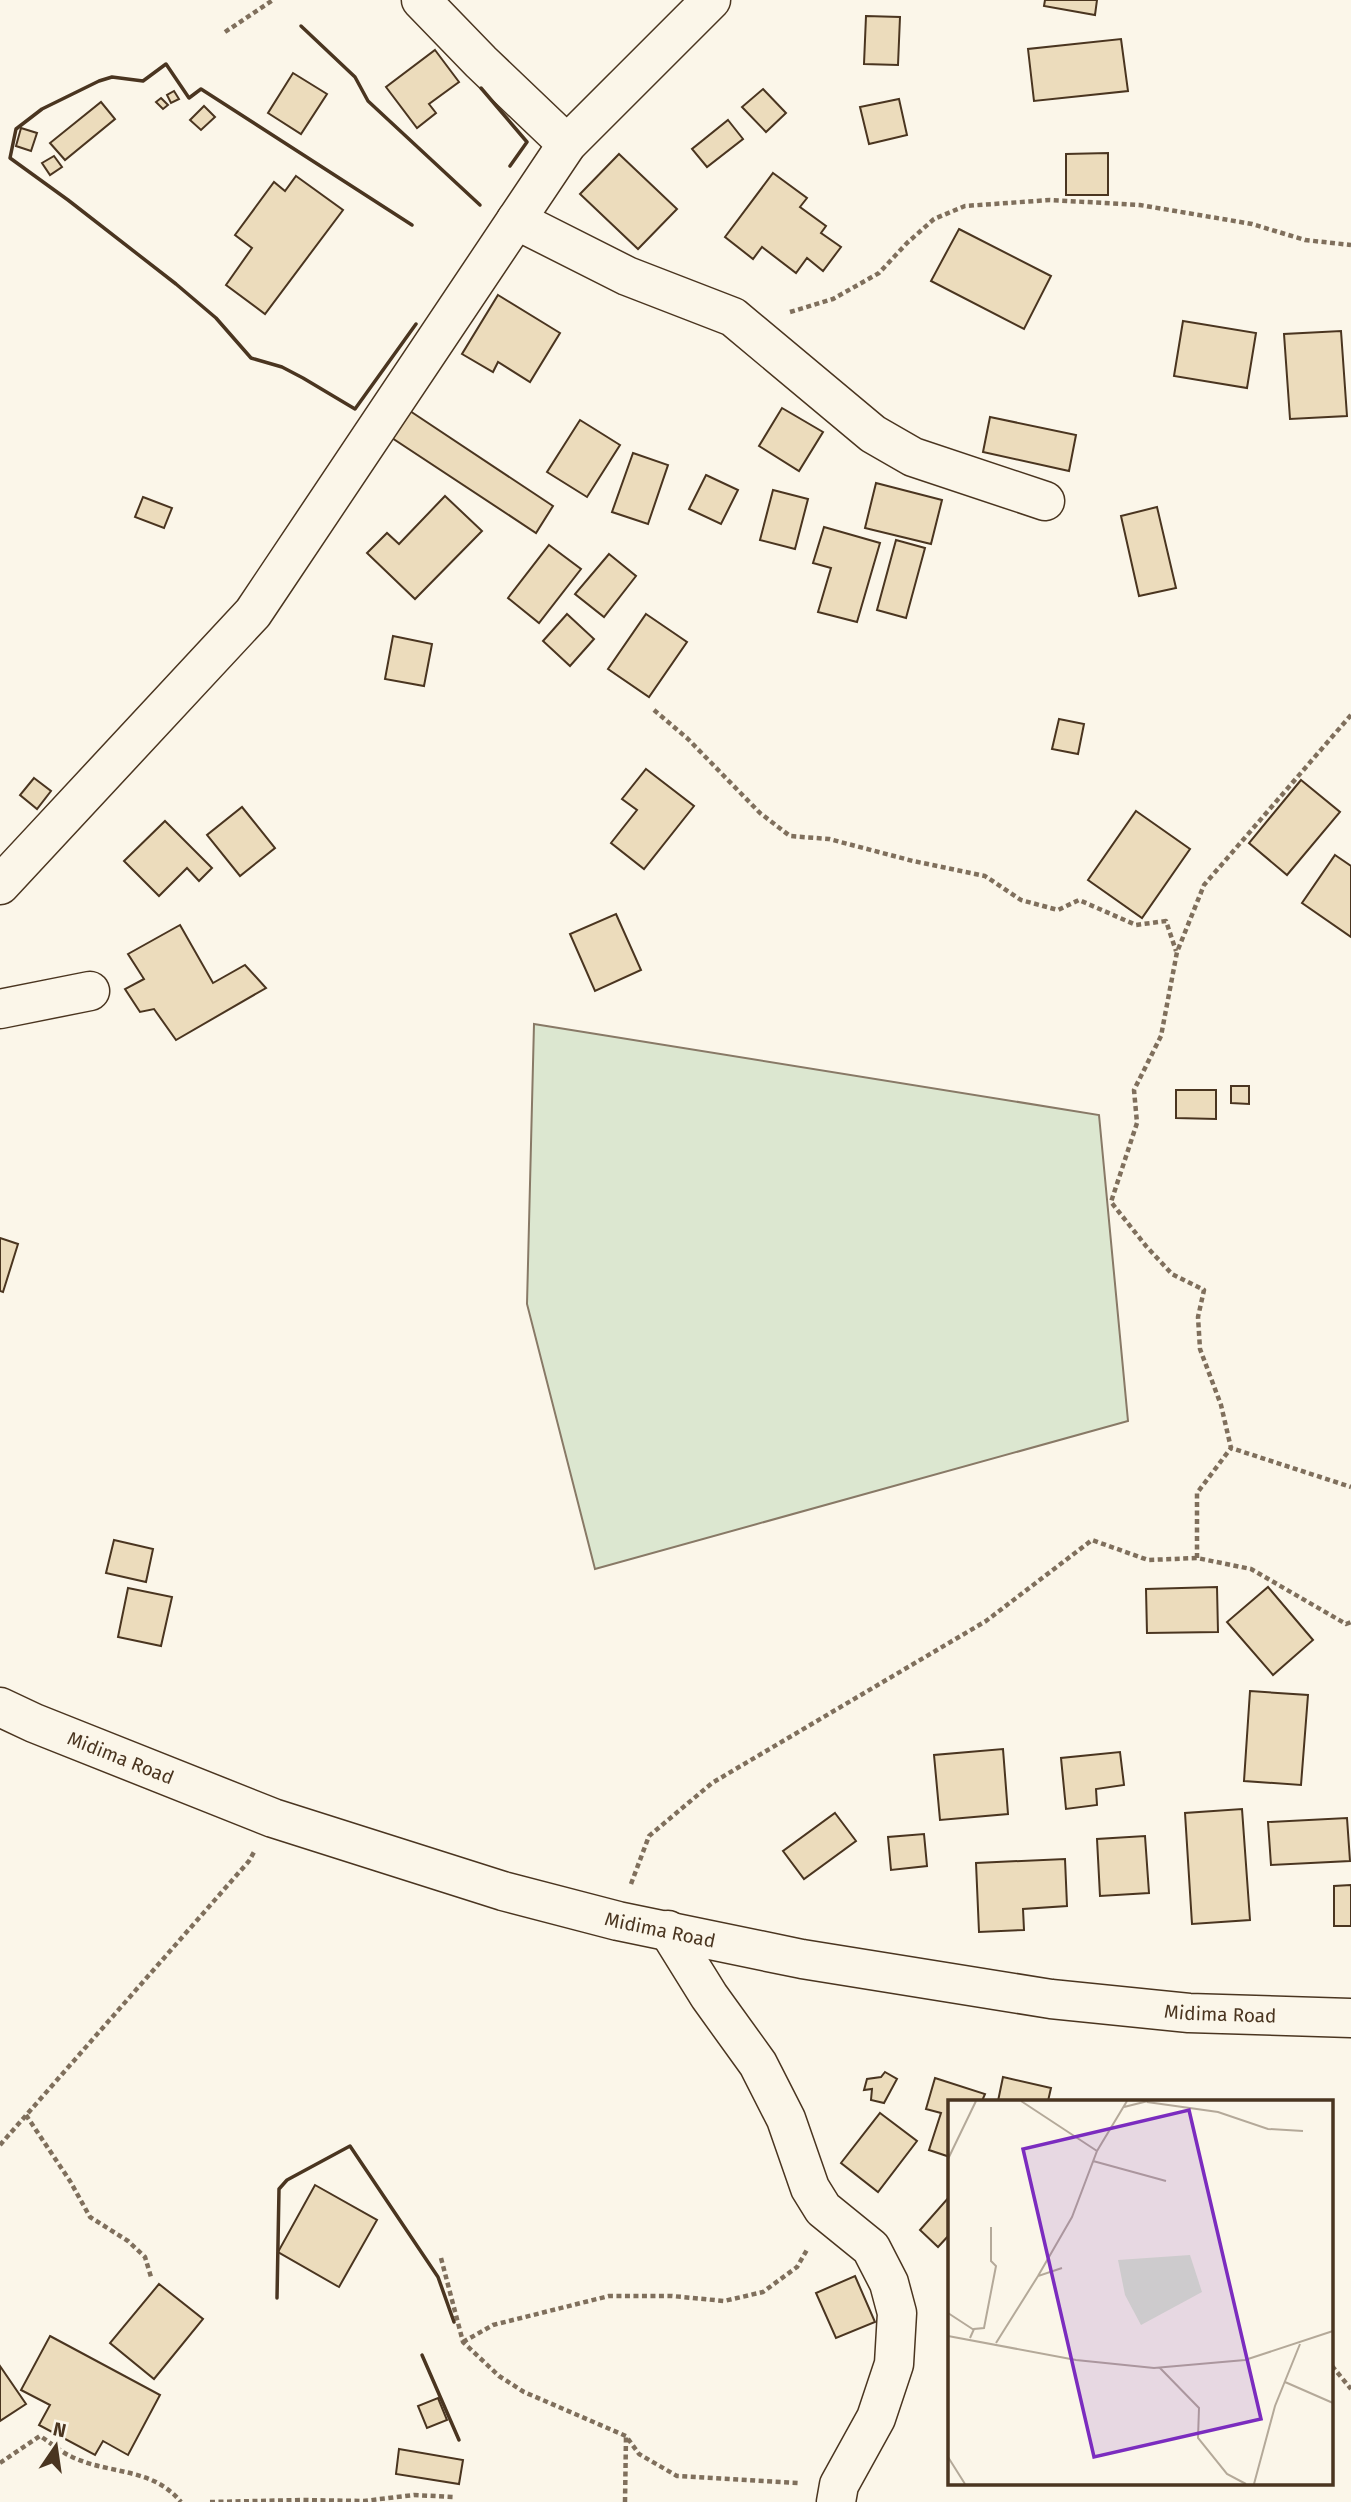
<svg xmlns="http://www.w3.org/2000/svg" width="1351" height="2502" font-family="'Fira Sans',sans-serif">
<style>
.green{fill:#dce7d0;stroke:#887966;stroke-width:2}
.building{fill:#ecdcbc;stroke:#4a3520;stroke-width:2}
.lines{fill:none;stroke-linecap:round;stroke-linejoin:round}
.minor-casing{stroke:#4a3520;stroke-width:41}
.major-casing{stroke:#4a3520;stroke-width:41}
.path{stroke:#7f6f5c;stroke-width:4.5;stroke-dasharray:5 3.5;stroke-linecap:butt}
.minor{stroke:#fbf6e9;stroke-width:38}
.major{stroke:#fbf6e9;stroke-width:38}
.wall{stroke:#4a3520;stroke-width:3.5}
.labels{text-anchor:middle;dominant-baseline:central;stroke-width:5;stroke-linejoin:round;paint-order:stroke}
.street-label{font-size:19px;fill:#4a3520;stroke:#fbf6e9}
.inset-road{fill:none;stroke:#b4a999;stroke-width:2}
.view{fill:#7b2cbf;fill-opacity:0.15;stroke:#7b2cbf;stroke-width:3.5}
.inset-edge{fill:none;stroke:#4a3520;stroke-width:3.5}
</style>
<rect width="100%" height="100%" fill="#fbf6e9"/>
<!-- green -->
<path class="green" d="M 534,1024 L 1099,1115 L 1128,1421 L 595,1569 L 527,1304 Z"/>
<!-- building -->
<g class="building">
<path d="M 1045,0 L 1097,0 L 1095,15 L 1044,6 Z"/>
<path d="M 866,16 L 900,17 L 898,65 L 864,64 Z"/>
<path d="M 1121,39 L 1128,91 L 1034,101 L 1028,49 Z"/>
<path d="M 435,50 L 459,82 L 429,104 L 436,113 L 417,128 L 386,87 Z"/>
<path d="M 293,73 L 327,94 L 301,134 L 268,113 Z"/>
<path d="M 763,89 L 786,113 L 766,132 L 742,107 Z"/>
<path d="M 174,91 L 179,99 L 171,103 L 167,95 Z"/>
<path d="M 161,98 L 168,105 L 163,109 L 156,102 Z"/>
<path d="M 899,99 L 907,135 L 869,144 L 860,107 Z"/>
<path d="M 101,102 L 115,119 L 65,160 L 50,143 Z"/>
<path d="M 204,106 L 215,117 L 201,130 L 190,120 Z"/>
<path d="M 728,120 L 743,139 L 707,167 L 692,149 Z"/>
<path d="M 21,128 L 37,133 L 31,151 L 16,146 Z"/>
<path d="M 1108,153 L 1108,195 L 1066,195 L 1066,154 Z"/>
<path d="M 619,154 L 677,209 L 638,249 L 580,194 Z"/>
<path d="M 54,156 L 62,167 L 50,175 L 42,163 Z"/>
<path d="M 773,173 L 807,198 L 800,207 L 826,226 L 821,233 L 841,247 L 823,271 L 807,258 L 796,273 L 762,247 L 753,259 L 725,237 Z"/>
<path d="M 296,176 L 343,210 L 265,314 L 226,285 L 252,248 L 235,235 L 274,182 L 285,191 Z"/>
<path d="M 959,229 L 1051,276 L 1024,329 L 931,281 Z"/>
<path d="M 498,295 L 560,333 L 530,382 L 498,362 L 493,372 L 462,354 Z"/>
<path d="M 1183,321 L 1256,333 L 1247,388 L 1174,376 Z"/>
<path d="M 1341,331 L 1347,416 L 1290,419 L 1284,334 Z"/>
<path d="M 782,408 L 823,432 L 799,471 L 759,446 Z"/>
<path d="M 410,411 L 553,506 L 536,533 L 392,438 Z"/>
<path d="M 990,417 L 1076,435 L 1069,471 L 983,452 Z"/>
<path d="M 580,420 L 620,445 L 587,497 L 547,472 Z"/>
<path d="M 633,453 L 668,465 L 648,524 L 612,512 Z"/>
<path d="M 706,475 L 738,490 L 721,524 L 689,509 Z"/>
<path d="M 876,483 L 942,500 L 931,544 L 865,528 Z"/>
<path d="M 773,490 L 808,499 L 795,549 L 760,540 Z"/>
<path d="M 445,496 L 482,531 L 415,599 L 367,553 L 387,533 L 399,544 Z"/>
<path d="M 143,497 L 172,508 L 164,528 L 135,517 Z"/>
<path d="M 1157,507 L 1176,588 L 1139,596 L 1121,516 Z"/>
<path d="M 824,527 L 880,543 L 857,622 L 818,612 L 831,568 L 813,563 Z"/>
<path d="M 896,540 L 925,548 L 906,618 L 877,610 Z"/>
<path d="M 549,545 L 581,569 L 539,623 L 508,598 Z"/>
<path d="M 609,554 L 636,576 L 604,617 L 575,594 Z"/>
<path d="M 567,614 L 594,639 L 570,666 L 543,641 Z"/>
<path d="M 646,614 L 687,642 L 649,697 L 608,669 Z"/>
<path d="M 393,636 L 432,644 L 424,686 L 385,679 Z"/>
<path d="M 1059,719 L 1084,724 L 1078,754 L 1052,749 Z"/>
<path d="M 646,769 L 694,806 L 644,869 L 611,843 L 637,810 L 622,799 Z"/>
<path d="M 34,778 L 51,791 L 37,809 L 20,795 Z"/>
<path d="M 1301,780 L 1340,812 L 1287,875 L 1249,843 Z"/>
<path d="M 242,807 L 275,848 L 240,876 L 207,835 Z"/>
<path d="M 1136,811 L 1190,849 L 1142,918 L 1088,880 Z"/>
<path d="M 165,821 L 212,868 L 199,881 L 187,868 L 159,896 L 124,861 Z"/>
<path d="M 1335,855 L 1351,866 L 1351,937 L 1302,903 Z"/>
<path d="M 616,914 L 641,970 L 595,991 L 570,934 Z"/>
<path d="M 180,925 L 213,983 L 245,965 L 266,988 L 176,1040 L 154,1009 L 140,1012 L 125,989 L 144,979 L 128,954 Z"/>
<path d="M 1231,1086 L 1249,1086 L 1249,1104 L 1231,1103 Z"/>
<path d="M 1176,1090 L 1216,1090 L 1216,1119 L 1176,1118 Z"/>
<path d="M 0,1238 L 18,1244 L 3,1292 L 0,1291 Z"/>
<path d="M 114,1540 L 153,1549 L 146,1582 L 106,1573 Z"/>
<path d="M 1217,1587 L 1218,1632 L 1147,1633 L 1146,1589 Z"/>
<path d="M 1268,1587 L 1313,1640 L 1273,1675 L 1227,1622 Z"/>
<path d="M 128,1588 L 172,1597 L 161,1646 L 118,1637 Z"/>
<path d="M 1250,1691 L 1308,1695 L 1301,1785 L 1244,1781 Z"/>
<path d="M 1003,1749 L 1008,1814 L 940,1820 L 934,1755 Z"/>
<path d="M 1120,1752 L 1124,1785 L 1096,1789 L 1097,1805 L 1066,1809 L 1061,1758 Z"/>
<path d="M 1242,1809 L 1250,1920 L 1192,1924 L 1185,1813 Z"/>
<path d="M 835,1813 L 856,1841 L 804,1879 L 783,1851 Z"/>
<path d="M 1347,1818 L 1350,1861 L 1271,1865 L 1268,1822 Z"/>
<path d="M 924,1834 L 927,1866 L 891,1870 L 888,1837 Z"/>
<path d="M 1145,1836 L 1149,1893 L 1100,1896 L 1097,1839 Z"/>
<path d="M 1065,1859 L 1067,1906 L 1023,1909 L 1024,1930 L 979,1932 L 976,1863 Z"/>
<path d="M 1351,1885 L 1351,1926 L 1334,1926 L 1334,1886 Z"/>
<path d="M 885,2072 L 897,2079 L 884,2103 L 871,2100 L 872,2089 L 864,2090 L 867,2079 L 881,2077 Z"/>
<path d="M 1003,2077 L 1051,2088 L 1048,2101 L 998,2101 Z"/>
<path d="M 935,2078 L 985,2094 L 982,2101 L 950,2101 L 950,2157 L 929,2150 L 941,2113 L 926,2109 Z"/>
<path d="M 880,2113 L 917,2141 L 878,2192 L 841,2163 Z"/>
<path d="M 315,2185 L 377,2220 L 339,2287 L 278,2252 Z"/>
<path d="M 949,2197 L 950,2234 L 938,2247 L 920,2230 Z"/>
<path d="M 855,2276 L 875,2322 L 836,2338 L 816,2293 Z"/>
<path d="M 159,2284 L 203,2319 L 154,2379 L 110,2343 Z"/>
<path d="M 50,2336 L 160,2395 L 128,2455 L 103,2441 L 95,2455 L 39,2425 L 50,2405 L 21,2390 Z"/>
<path d="M 0,2366 L 26,2404 L 0,2421 Z"/>
<path d="M 438,2398 L 447,2420 L 427,2428 L 418,2406 Z"/>
<path d="M 399,2449 L 463,2460 L 459,2484 L 396,2474 Z"/>
</g>
<g class="lines">
<!-- minor casing -->
<g class="minor-casing">
<g id="minor">
<path d="M 421,0 L 481,62 L 567,144"/>
<path d="M 516,220 L 627,276 L 733,317 L 873,434 L 913,457 L 1045,501"/>
<path d="M 0,885 L 253,613 L 567,144 L 711,0"/>
<path d="M 0,1009 L 90,991"/>
<path d="M 668,1930 L 709,1996 L 758,2064 L 786,2119 L 810,2188 L 823,2209 L 871,2248 L 889,2283 L 897,2313 L 894,2364 L 876,2418 L 839,2485 L 836,2502"/>
</g>
</g>
<!-- major casing -->
<g class="major-casing">
<g id="major">
<path id="s1" d="M 0,1707 L 34,1723 L 273,1818 L 503,1891 L 618,1921 L 802,1959 L 1051,1999 L 1189,2013 L 1351,2018"/>
</g>
</g>
<!-- path -->
<g class="path">
<path d="M 225,32 L 273,0"/>
<path d="M 790,312 L 833,299 L 879,273 L 907,243 L 934,219 L 965,206 L 1050,200 L 1140,205 L 1252,224 L 1305,240 L 1351,245"/>
<path d="M 654,710 L 688,739 L 760,813 L 790,836 L 829,839 L 913,861 L 985,876 L 1021,900 L 1058,910 L 1079,900 L 1136,925 L 1166,921 L 1176,951"/>
<path d="M 1351,715 L 1204,885 L 1177,952 L 1161,1036 L 1134,1090 L 1137,1123 L 1111,1202 L 1146,1246 L 1172,1274 L 1204,1290 L 1198,1317 L 1200,1349 L 1221,1405 L 1231,1448 L 1351,1487"/>
<path d="M 1197,1558 L 1197,1493 L 1231,1448"/>
<path d="M 631,1884 L 649,1836 L 712,1783 L 986,1621 L 1092,1540 L 1148,1560 L 1197,1558 L 1251,1569 L 1346,1624 L 1351,1622"/>
<path d="M 26,2115 L 70,2181 L 90,2217 L 128,2241 L 145,2257 L 151,2277"/>
<path d="M 0,2145 L 249,1861 L 254,1852"/>
<path d="M 441,2258 L 463,2342 L 499,2376 L 524,2392 L 626,2436 L 639,2454 L 677,2476 L 798,2483"/>
<path d="M 463,2342 L 493,2325 L 609,2296 L 672,2296 L 724,2301 L 763,2292 L 797,2267 L 808,2248"/>
<path d="M 1332,2366 L 1351,2389"/>
<path d="M 0,2463 L 40,2436 C 51,2443 61,2452 72,2457 C 111,2475 152,2467 181,2502"/>
<path d="M 210,2502 L 301,2500 L 364,2501 L 414,2495 L 453,2497"/>
<path d="M 625,2502 L 626,2436"/>
</g>
<!-- minor -->
<use href="#minor" class="minor"/>
<!-- major -->
<use href="#major" class="major"/>
<!-- wall -->
<g class="wall">
<path d="M 301,26 L 355,77 L 368,101 L 480,205"/>
<path d="M 481,88 L 527,142 L 510,166"/>
<path d="M 412,225 L 201,89 L 189,98 L 166,64 L 143,81 L 112,77 L 99,81 L 42,109 L 16,129 L 10,158 L 68,200 L 176,284 L 216,318 L 251,358 L 282,367 L 303,378 L 355,409 L 416,324"/>
<path d="M 277,2298 L 279,2189 L 287,2180 L 350,2146 L 438,2277 L 454,2322"/>
<path d="M 422,2355 L 459,2440"/>
</g>
</g>
<g class="labels">
<!-- street labels -->
<g class="street-label">
<text stroke="none"><textPath href="#s1" startOffset="131">Midima Road</textPath></text>
<text stroke="none"><textPath href="#s1" startOffset="698">Midima Road</textPath></text>
<text stroke="none"><textPath href="#s1" startOffset="1265">Midima Road</textPath></text>
</g>
</g>
<!-- overview -->
<g transform="translate(948 2100)">
<rect width="385" height="385" fill="#fbf6e9"/>
<path d="M 242,155 L 254,192 L 193,225 L 177,195 L 170,160 Z" fill="#dce7d0"/>
<path class="inset-road" d="M 73,1 L 149,51M 199,2 L 270,12 L 320,29 L 355,31M 176,7 L 200,1M 0,59 L 28,1M 145,61 L 218,81M 90,176 L 124,117 L 149,51 L 179,1M 0,190 L 0,214M 0,213 L 26,230M 0,236 L 128,260 L 206,268 L 297,260 L 385,231M 22,238 L 26,229 L 36,228 L 48,166 L 43,161 L 43,127M 48,243 L 90,176 L 114,168M 212,268 L 251,308 L 250,338 L 279,374 L 298,384M 337,282 L 385,303M 0,357 L 17,384M 306,384 L 327,306 L 352,244"/>
<path class="view" d="M 241,10 L 313,319 L 146,357 L 75,49 Z"/>
<rect width="385" height="385" class="inset-edge"/>
</g>
<!-- north arrow -->
<g transform="translate(56 2446) rotate(13)" stroke="#fbf6e9" stroke-width="5" paint-order="stroke">
<path d="M0-5L12 26L0 18L-12 26Z" fill="#4a3520"/>
<text y="-10" font-size="19" font-weight="bold" text-anchor="middle" fill="#4a3520">N</text>
</g>
</svg>
